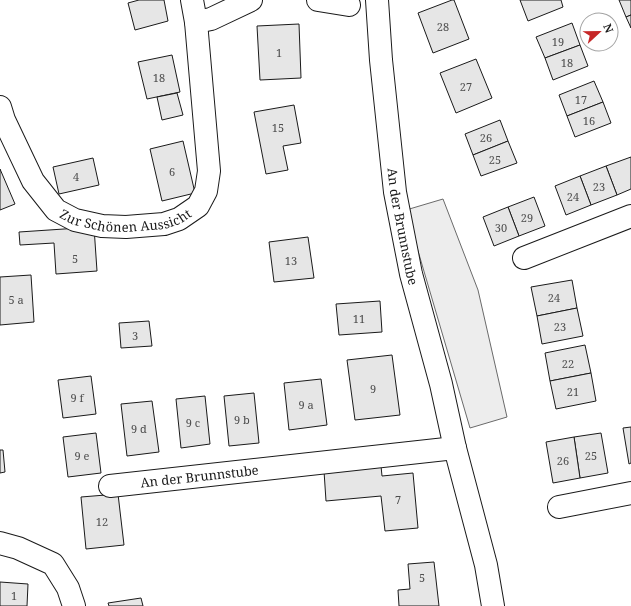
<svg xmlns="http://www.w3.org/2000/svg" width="631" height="606" font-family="'Noto Serif',serif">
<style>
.green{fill:#ededed;stroke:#6a6a6a}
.building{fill:#e6e6e6;stroke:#1a1a1a}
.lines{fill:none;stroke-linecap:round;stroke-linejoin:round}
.minor-casing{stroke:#1a1a1a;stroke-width:24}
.minor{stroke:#fff;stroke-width:22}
.labels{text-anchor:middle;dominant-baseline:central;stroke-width:3;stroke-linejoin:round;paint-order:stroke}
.number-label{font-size:11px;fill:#4d4d4d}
.street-label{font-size:13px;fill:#1a1a1a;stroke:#fff}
</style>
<rect width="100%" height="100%" fill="#fff"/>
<!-- green -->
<path class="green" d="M 443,199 L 478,290 L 507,417 L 470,428 L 406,210 Z"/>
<!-- building -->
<g class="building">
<path d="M 139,0 L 164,0 L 168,21 L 135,30 L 128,3 Z"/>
<path d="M 452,0 L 454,0 L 469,39 L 433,53 L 418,13 Z"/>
<path d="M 520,0 L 561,0 L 563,7 L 528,21 Z"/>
<path d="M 619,0 L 631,0 L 631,15 L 626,17 Z"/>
<path d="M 631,15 L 631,28 L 626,17 Z"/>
<path d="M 572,23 L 580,45 L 545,58 L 536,37 Z"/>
<path d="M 299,24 L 301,78 L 260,80 L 257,26 Z"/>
<path d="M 580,45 L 588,66 L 553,80 L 545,58 Z"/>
<path d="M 172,55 L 180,92 L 147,99 L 138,62 Z"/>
<path d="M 476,59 L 492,98 L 456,113 L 440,73 Z"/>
<path d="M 594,81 L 603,102 L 567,116 L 559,95 Z"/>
<path d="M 177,93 L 183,115 L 162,120 L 157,97 Z"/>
<path d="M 603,102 L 611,123 L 575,137 L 567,116 Z"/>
<path d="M 294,105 L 301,143 L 283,146 L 288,170 L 266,174 L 254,112 Z"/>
<path d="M 500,120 L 508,141 L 473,155 L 465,134 Z"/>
<path d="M 183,141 L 195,193 L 162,201 L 150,149 Z"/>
<path d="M 508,141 L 517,163 L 481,176 L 473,155 Z"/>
<path d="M 631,157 L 631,189 L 617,195 L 606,166 Z"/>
<path d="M 93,158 L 99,185 L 59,194 L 53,167 Z"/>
<path d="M 606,166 L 617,195 L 591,205 L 580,176 Z"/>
<path d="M 0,169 L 15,204 L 0,210 Z"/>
<path d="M 580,176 L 591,205 L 566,215 L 555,186 Z"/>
<path d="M 534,197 L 545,226 L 519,236 L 508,207 Z"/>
<path d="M 508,207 L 519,236 L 494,246 L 483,217 Z"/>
<path d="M 94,227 L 97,271 L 56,274 L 54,243 L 20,245 L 19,232 Z"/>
<path d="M 308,237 L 314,278 L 274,282 L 269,242 Z"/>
<path d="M 31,275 L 34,322 L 0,325 L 0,277 Z"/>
<path d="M 572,280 L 577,308 L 537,316 L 531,287 Z"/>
<path d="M 380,301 L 382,332 L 339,335 L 336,304 Z"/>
<path d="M 577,308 L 583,336 L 542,344 L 537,316 Z"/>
<path d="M 149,321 L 152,346 L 121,348 L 119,323 Z"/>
<path d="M 585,345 L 591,373 L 550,381 L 545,353 Z"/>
<path d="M 392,355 L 400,415 L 355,420 L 347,360 Z"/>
<path d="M 591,373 L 596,401 L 556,409 L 550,381 Z"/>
<path d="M 91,376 L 96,414 L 63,418 L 58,380 Z"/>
<path d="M 321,379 L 327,425 L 289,430 L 284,383 Z"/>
<path d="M 254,393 L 259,443 L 229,446 L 224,396 Z"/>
<path d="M 205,396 L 210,444 L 181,448 L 176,399 Z"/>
<path d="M 152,401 L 159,452 L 127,456 L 121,404 Z"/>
<path d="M 631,427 L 631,463 L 629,464 L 623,428 Z"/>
<path d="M 96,433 L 101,473 L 68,477 L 63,437 Z"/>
<path d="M 601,433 L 608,473 L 580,478 L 574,437 Z"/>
<path d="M 574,437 L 580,478 L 553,483 L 546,442 Z"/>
<path d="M 0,450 L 3,450 L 5,472 L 0,473 Z"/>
<path d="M 381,466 L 382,476 L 413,473 L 418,528 L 385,531 L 381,496 L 326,501 L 324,471 Z"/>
<path d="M 118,494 L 124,545 L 86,549 L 81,497 Z"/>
<path d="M 434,562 L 439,606 L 399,606 L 398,590 L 410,589 L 408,564 Z"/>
<path d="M 0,582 L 28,584 L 27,606 L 0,606 Z"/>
<path d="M 141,598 L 143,606 L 109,606 L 108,603 Z"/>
</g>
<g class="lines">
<!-- minor casing -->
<g class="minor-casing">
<g id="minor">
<path d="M 318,0 L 349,5"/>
<path id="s1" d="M 377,0 L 381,60 L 395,192 L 411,274 L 441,384 L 455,448 L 486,565 L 493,606"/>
<path d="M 196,22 L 211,19 L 251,0"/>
<path id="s2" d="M 0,107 L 4,120 L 33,181 L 56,210 L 75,220 L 102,226 L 126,227 L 164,224 L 179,219 L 198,206 L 206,191 L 209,171 L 196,22 L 192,0"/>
<path d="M 524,258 L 631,216"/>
<path id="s3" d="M 110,486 L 455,448"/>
<path d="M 559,507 L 631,493"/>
<path d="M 0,543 L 18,548 L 53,564 L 68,588 L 74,606"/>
</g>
</g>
<!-- minor -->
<use href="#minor" class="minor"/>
</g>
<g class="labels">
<!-- number labels -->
<g class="number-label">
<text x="443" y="26">28</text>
<text x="558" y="41">19</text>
<text x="279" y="52">1</text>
<text x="567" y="62">18</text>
<text x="159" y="77">18</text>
<text x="466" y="86">27</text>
<text x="581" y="99">17</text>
<text x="589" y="120">16</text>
<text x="278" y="127">15</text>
<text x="486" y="137">26</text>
<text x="495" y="159">25</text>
<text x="172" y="171">6</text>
<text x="76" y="176">4</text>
<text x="599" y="186">23</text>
<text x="573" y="196">24</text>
<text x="527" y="217">29</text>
<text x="501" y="227">30</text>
<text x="75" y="258">5</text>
<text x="291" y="260">13</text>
<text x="554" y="297">24</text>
<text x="16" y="299">5 a</text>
<text x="359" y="318">11</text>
<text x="560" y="326">23</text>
<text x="135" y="335">3</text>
<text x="568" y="363">22</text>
<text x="373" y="388">9</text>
<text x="573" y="391">21</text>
<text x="77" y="397">9 f</text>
<text x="306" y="404">9 a</text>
<text x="242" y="419">9 b</text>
<text x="193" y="422">9 c</text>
<text x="139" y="428">9 d</text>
<text x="82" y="455">9 e</text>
<text x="591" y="455">25</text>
<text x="563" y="460">26</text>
<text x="398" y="499">7</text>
<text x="102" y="521">12</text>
<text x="422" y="577">5</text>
<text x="14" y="595">1</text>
</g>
<!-- street labels -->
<g class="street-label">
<text stroke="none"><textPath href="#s2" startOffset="191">Zur Schönen Aussicht</textPath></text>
<text stroke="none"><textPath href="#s1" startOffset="228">An der Brunnstube</textPath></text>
<text stroke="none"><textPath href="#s3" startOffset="90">An der Brunnstube</textPath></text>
</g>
</g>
<!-- north arrow -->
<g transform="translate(599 32) rotate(68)"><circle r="19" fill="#ffffff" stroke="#a3a3a3"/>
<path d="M0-3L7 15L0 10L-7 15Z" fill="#c62828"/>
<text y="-6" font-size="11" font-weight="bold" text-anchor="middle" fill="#1a1a1a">N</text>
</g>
</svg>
